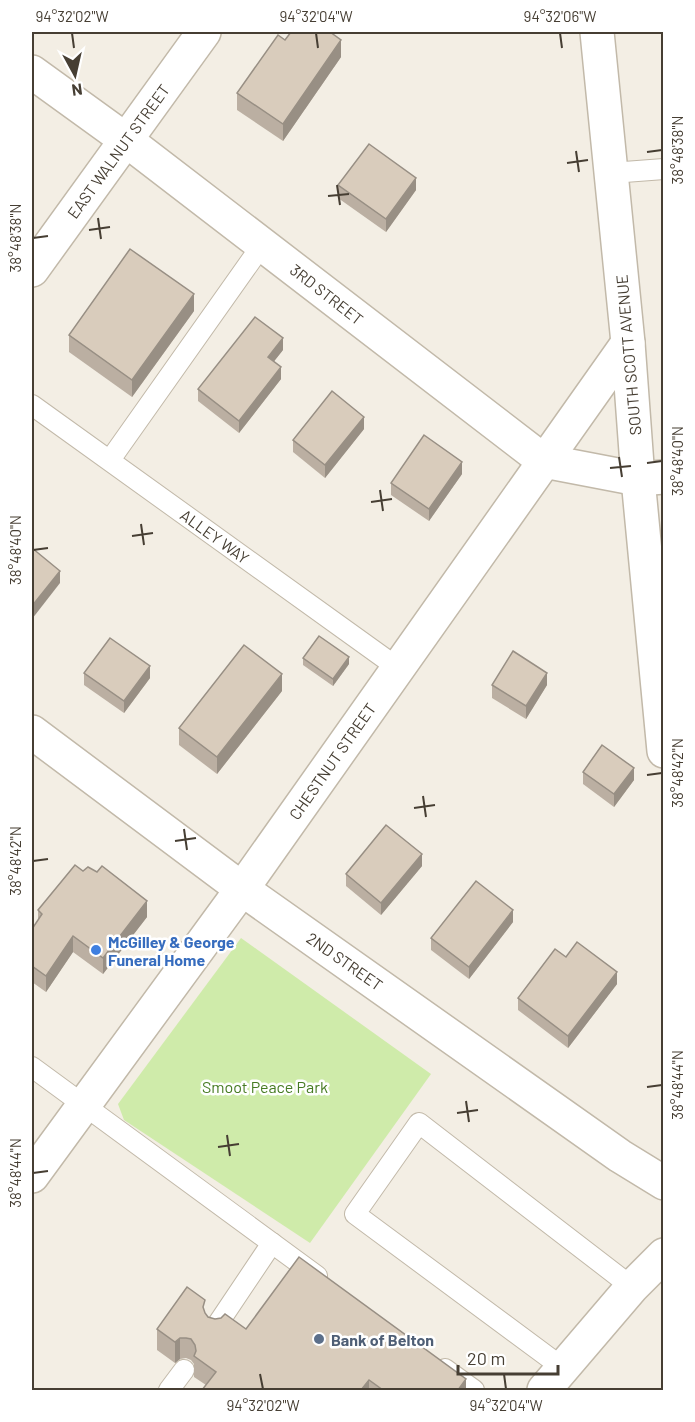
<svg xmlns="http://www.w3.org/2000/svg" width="695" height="1422" font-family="Barlow,sans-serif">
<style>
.green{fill:#cfebaa}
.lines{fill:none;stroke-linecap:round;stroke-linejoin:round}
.service-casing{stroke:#c2b9a9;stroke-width:22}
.minor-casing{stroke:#c2b9a9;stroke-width:36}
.service{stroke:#fff;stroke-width:20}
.minor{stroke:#fff;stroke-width:33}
.wall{fill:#bbafa2}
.shaded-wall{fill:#988f84}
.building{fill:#d9ccbc;stroke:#988f84;stroke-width:1.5}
.ticks{fill:none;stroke:#463e33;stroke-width:2}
.shop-dot{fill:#3f7fe0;stroke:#fff;stroke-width:2}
.service-dot{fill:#5c6f8a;stroke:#fff;stroke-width:2}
.labels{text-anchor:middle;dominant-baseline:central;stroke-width:5;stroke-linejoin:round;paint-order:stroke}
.street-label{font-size:16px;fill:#463e33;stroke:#fff}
.shop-label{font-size:16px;font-weight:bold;fill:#366cbe;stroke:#fff;text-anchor:start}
.park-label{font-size:16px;fill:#467b23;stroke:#fff}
.service-label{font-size:16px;font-weight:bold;fill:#4e5e75;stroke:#fff;text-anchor:start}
.neatline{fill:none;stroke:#463e33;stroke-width:2}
.ticks-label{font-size:15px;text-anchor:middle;fill:#463e33}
</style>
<rect width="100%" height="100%" fill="#f3eee4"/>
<!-- green -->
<path class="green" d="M 241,938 L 431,1074 L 310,1243 L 124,1120 L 118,1104 Z"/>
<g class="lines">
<!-- service casing -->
<g class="service-casing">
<g id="service">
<path d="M 611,173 L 664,169"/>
<path d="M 32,405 L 398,668"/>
<path d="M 110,460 L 262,245"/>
<path d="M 32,1067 L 317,1276"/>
<path d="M 215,1328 L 272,1243"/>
<path d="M 563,1368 L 355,1214 L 419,1123 L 632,1287"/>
<path d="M 445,1369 L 474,1390"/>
<path d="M 169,1390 L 184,1370"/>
</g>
</g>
<!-- minor casing -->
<g class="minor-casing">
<g id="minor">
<path d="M 597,32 L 628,343 L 638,479 L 664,751"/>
<path d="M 32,72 L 126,140 L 544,461 L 638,479 L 664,477"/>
<path d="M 32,270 L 204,32"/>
<path d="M 32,732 L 242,889 L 620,1156 L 664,1183"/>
<path d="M 32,1176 L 242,889 L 628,343"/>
<path d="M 544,1390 L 632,1287 L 664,1255"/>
</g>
</g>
<!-- service -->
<use href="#service" class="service"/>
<!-- minor -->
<use href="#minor" class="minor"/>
</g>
<!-- wall -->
<g class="wall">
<path d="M 285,40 L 341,57 L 283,141 L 237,110 L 237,93 Z"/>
<path d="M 338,185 L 416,190 L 386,232 L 338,198 Z"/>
<path d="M 194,311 L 132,397 L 69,352 L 69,335 Z"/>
<path d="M 283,350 L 274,361 L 281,379 L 239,433 L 198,401 L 198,389 Z"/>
<path d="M 364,429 L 325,478 L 293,452 L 293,440 Z"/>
<path d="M 462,474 L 429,521 L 391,495 L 391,483 Z"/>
<path d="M 303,658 L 349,664 L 333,686 L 303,665 Z"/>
<path d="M 84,673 L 150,678 L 124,713 L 84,685 Z"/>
<path d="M 492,685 L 547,685 L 526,719 L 492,698 Z"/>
<path d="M 282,691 L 217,774 L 179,745 L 179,728 Z"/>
<path d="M 583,772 L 634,780 L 614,807 L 583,784 Z"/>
<path d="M 422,866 L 381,915 L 346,886 L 346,874 Z"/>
<path d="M 38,910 L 147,917 L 103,974 L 73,952 L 46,992 L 32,982 L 32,929 L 38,920 Z"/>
<path d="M 513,922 L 469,979 L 431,950 L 431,938 Z"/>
<path d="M 566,957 L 617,984 L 568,1048 L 518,1010 L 518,998 Z"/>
<path d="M 205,1314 L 208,1317 L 246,1329 L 466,1390 L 202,1390 L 206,1385 L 194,1377 L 194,1364 L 191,1360 L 186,1358 L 180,1359 L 175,1363 L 157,1350 L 157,1329 Z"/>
</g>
<!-- shaded-wall -->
<g class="shaded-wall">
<path d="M 341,40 L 341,57 L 283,141 L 283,124 Z"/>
<path d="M 416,178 L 416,190 L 386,232 L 386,219 Z"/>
<path d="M 194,294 L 194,311 L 132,397 L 132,380 Z"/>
<path d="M 283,338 L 283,350 L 268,369 L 268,357 Z"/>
<path d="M 281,367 L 281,379 L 239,433 L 239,421 Z"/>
<path d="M 364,417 L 364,429 L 325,478 L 325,465 Z"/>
<path d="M 462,462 L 462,474 L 429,521 L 429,509 Z"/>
<path d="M 60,571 L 60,583 L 32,619 L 32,606 Z"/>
<path d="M 349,657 L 349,664 L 333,686 L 333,679 Z"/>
<path d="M 150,666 L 150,678 L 124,713 L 124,701 Z"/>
<path d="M 547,673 L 547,685 L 526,719 L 526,706 Z"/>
<path d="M 282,674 L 282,691 L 217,774 L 217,757 Z"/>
<path d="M 634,768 L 634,780 L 614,807 L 614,794 Z"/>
<path d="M 422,854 L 422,866 L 381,915 L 381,903 Z"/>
<path d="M 147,901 L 147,917 L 103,974 L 103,958 Z"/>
<path d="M 513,910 L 513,922 L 469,979 L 469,967 Z"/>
<path d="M 73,936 L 73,952 L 46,992 L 46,976 Z"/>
<path d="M 617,972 L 617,984 L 568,1048 L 568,1036 Z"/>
<path d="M 180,1338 L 180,1359 L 175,1363 L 175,1342 Z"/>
<path d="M 466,1379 L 466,1390 L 458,1390 Z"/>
<path d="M 369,1380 L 369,1390 L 361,1390 Z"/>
</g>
<!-- building -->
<g class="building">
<path d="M 291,32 L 330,32 L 341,40 L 283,124 L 237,93 L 278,35 L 285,40 Z"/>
<path d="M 369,144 L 416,178 L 386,219 L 338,185 Z"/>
<path d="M 130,249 L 194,294 L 132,380 L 69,335 Z"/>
<path d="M 255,317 L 283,338 L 268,357 L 281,367 L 239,421 L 198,389 Z"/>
<path d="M 332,391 L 364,417 L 325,465 L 293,440 Z"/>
<path d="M 424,435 L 462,462 L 429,509 L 391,483 Z"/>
<path d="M 32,548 L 60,571 L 32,606 Z"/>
<path d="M 319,636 L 349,657 L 333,679 L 303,658 Z"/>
<path d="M 110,638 L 150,666 L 124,701 L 84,673 Z"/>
<path d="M 244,645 L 282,674 L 217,757 L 179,728 Z"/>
<path d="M 513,651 L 547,673 L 526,706 L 492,685 Z"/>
<path d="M 602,745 L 634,768 L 614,794 L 583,772 Z"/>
<path d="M 386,825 L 422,854 L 381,903 L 346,874 Z"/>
<path d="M 75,865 L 83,871 L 88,867 L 97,872 L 102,866 L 147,901 L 103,958 L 73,936 L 46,976 L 32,966 L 32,929 L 42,914 L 38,910 Z"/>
<path d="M 476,881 L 513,910 L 469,967 L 431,938 Z"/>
<path d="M 577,942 L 617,972 L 568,1036 L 518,998 L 555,949 L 566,957 Z"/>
<path d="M 299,1257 L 466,1379 L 458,1390 L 383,1390 L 369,1380 L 361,1390 L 202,1390 L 216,1372 L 194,1356 L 196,1351 L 195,1345 L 191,1339 L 186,1338 L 180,1338 L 175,1342 L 157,1329 L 187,1287 L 205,1300 L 203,1307 L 205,1313 L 208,1317 L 215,1319 L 221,1318 L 225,1314 L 246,1329 Z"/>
</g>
<!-- ticks -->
<path class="ticks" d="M 72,33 L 74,48M 316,33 L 318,48M 560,33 L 562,48M 576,151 L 579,172M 647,152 L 662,150M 567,163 L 588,160M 337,185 L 340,205M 328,196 L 349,194M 98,218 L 101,239M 89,230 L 110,227M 33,238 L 48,236M 619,457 L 622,477M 647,463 L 662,461M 610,468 L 631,466M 380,490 L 383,511M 371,502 L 392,499M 141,524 L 144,545M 132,536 L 153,533M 33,550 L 48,548M 647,775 L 662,773M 423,796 L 426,817M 414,808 L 435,805M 184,829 L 187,850M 175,841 L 196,838M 33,861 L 48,859M 647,1087 L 662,1085M 466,1101 L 469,1122M 457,1113 L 478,1110M 227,1135 L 230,1156M 218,1147 L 239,1144M 33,1173 L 48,1171M 260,1374 L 263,1389M 504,1374 L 506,1389"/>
<!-- markers -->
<circle class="shop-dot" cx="96" cy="950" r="6"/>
<circle class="service-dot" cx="319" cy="1339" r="6"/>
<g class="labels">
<!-- street labels -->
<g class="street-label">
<text transform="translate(118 151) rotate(-54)">EAST WALNUT STREET</text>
<text transform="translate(327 294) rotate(38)">3RD STREET</text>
<text transform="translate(628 355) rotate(-95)">SOUTH SCOTT AVENUE</text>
<text transform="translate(215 536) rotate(36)">ALLEY WAY</text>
<text transform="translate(332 761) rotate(-55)">CHESTNUT STREET</text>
<text transform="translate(345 961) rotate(35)">2ND STREET</text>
</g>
<!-- shop labels -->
<g class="shop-label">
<text x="108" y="941">McGilley &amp; George<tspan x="108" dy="18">Funeral Home</tspan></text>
</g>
<!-- park labels -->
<g class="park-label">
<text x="265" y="1086">Smoot Peace Park</text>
</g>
<!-- service labels -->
<g class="service-label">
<text x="331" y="1339">Bank of Belton</text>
</g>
</g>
<!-- border -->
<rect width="695" height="1422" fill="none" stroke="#ffffff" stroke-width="66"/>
<!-- north arrow -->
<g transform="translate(75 75) rotate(172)" stroke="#ffffff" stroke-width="4.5" paint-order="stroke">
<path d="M0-4.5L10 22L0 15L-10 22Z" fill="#463e33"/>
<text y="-9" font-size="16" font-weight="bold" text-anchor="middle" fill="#463e33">N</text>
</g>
<!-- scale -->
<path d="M458 1365v9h100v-9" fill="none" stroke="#463e33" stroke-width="3"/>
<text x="467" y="1365" font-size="18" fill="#463e33" stroke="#ffffff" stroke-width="4.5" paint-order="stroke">20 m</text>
<rect x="33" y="33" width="629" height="1356" class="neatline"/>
<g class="ticks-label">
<text x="72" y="22">94°32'02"W</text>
<text x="316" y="22">94°32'04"W</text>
<text x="560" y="22">94°32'06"W</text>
<text transform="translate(678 150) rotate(-90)" y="5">38°48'38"N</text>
<text transform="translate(16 238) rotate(-90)" y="5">38°48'38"N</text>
<text transform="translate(678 461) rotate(-90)" y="5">38°48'40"N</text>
<text transform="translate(16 550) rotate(-90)" y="5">38°48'40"N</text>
<text transform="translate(678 773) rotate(-90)" y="5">38°48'42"N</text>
<text transform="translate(16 861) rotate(-90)" y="5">38°48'42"N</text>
<text transform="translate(678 1085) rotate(-90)" y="5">38°48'44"N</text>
<text transform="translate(16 1173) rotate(-90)" y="5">38°48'44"N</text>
<text x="263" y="1411">94°32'02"W</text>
<text x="506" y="1411">94°32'04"W</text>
</g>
</svg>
